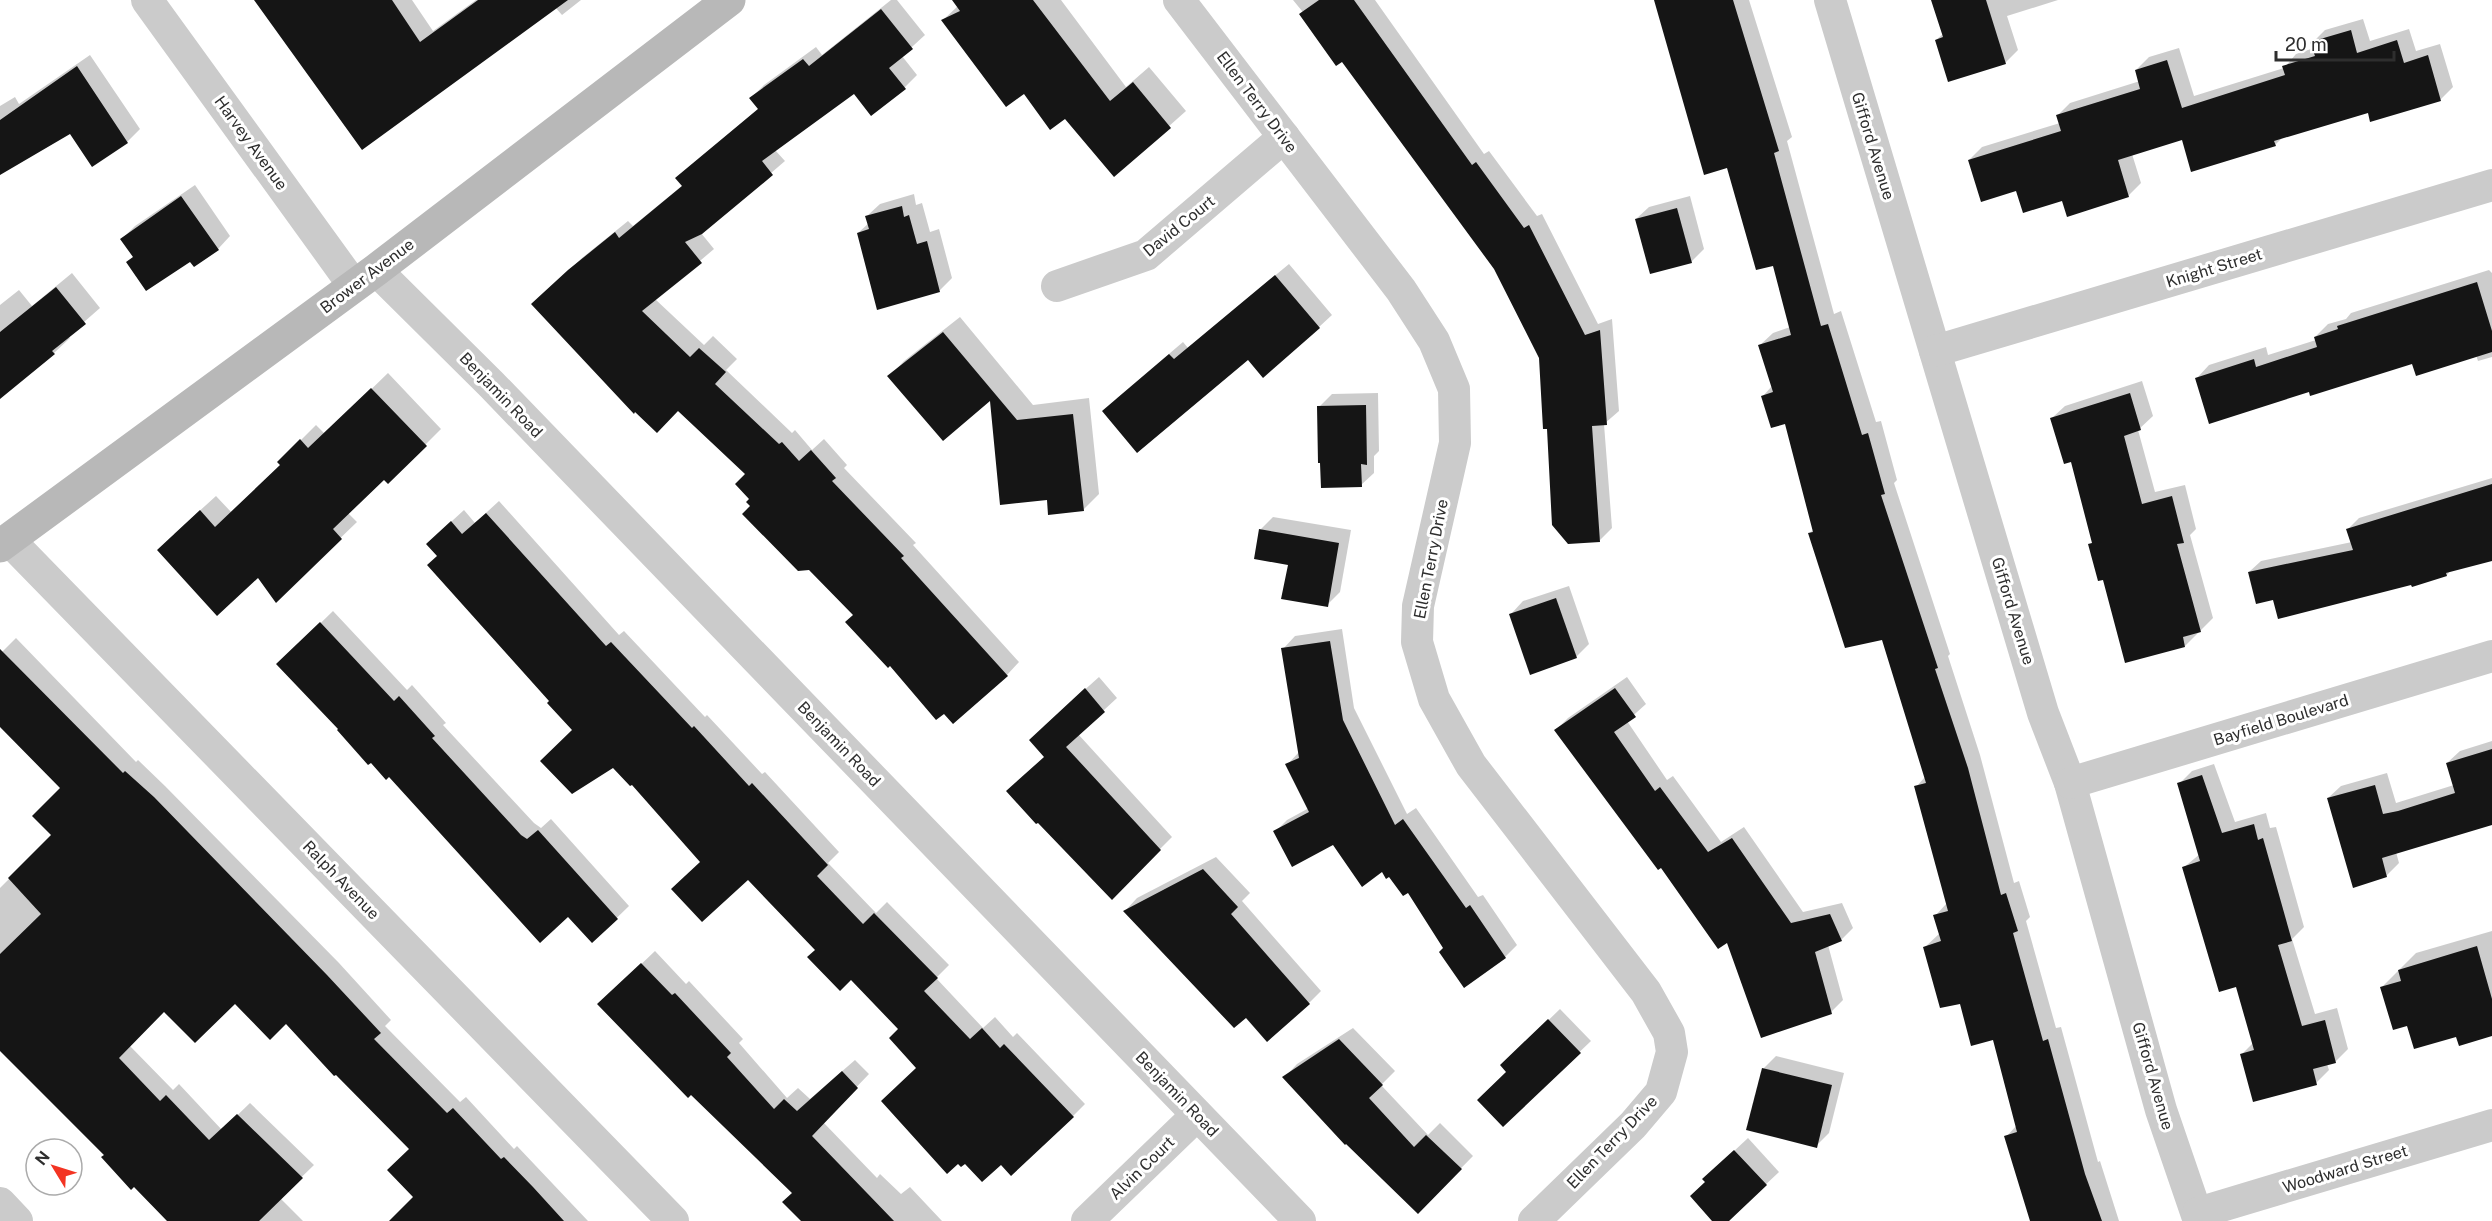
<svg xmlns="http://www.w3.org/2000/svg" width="2492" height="1221" font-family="'Public Sans',sans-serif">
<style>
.shadow{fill:#0003}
.building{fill:#151515}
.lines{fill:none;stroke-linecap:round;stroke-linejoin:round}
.minor{stroke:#cbcbcb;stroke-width:32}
.secondary{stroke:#b8b8b8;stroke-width:33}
.labels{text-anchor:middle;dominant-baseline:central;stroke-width:6;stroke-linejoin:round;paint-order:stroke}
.street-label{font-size:16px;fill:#2e2e2e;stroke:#fff}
</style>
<rect width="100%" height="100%" fill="#fff"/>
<!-- shadow -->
<g class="shadow">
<path d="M 256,0 L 412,0 L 433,31 L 476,0 L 581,0 L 562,15 L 555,7 L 412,110 Z"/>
<path d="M 891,0 L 897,0 L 925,35 L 902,56 L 917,75 L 905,87 L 854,92 L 775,150 L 785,161 L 701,233 L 714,249 L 655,299 L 704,345 L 713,336 L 737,359 L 726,370 L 792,433 L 795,430 L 812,450 L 824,439 L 847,465 L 844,468 L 916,543 L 913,545 L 1019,662 L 1007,675 L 855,614 L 751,499 L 747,473 L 546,292 L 582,258 L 628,221 L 633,226 L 683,185 L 677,178 L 759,108 L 751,98 L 764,85 L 816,47 L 822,55 Z"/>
<path d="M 954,0 L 1061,0 L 1126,87 L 1149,67 L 1186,111 L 1114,175 L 1065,116 L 1024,92 L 943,20 L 958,6 Z"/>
<path d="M 1293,0 L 1375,0 L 1484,154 L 1489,151 L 1537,216 L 1542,214 L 1598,324 L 1612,319 L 1619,411 L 1604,424 L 1612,528 L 1600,540 L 1548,427 L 1541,358 L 1496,268 L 1342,60 Z"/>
<path d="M 1656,0 L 1749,0 L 1792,137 L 1787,141 L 1834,314 L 1841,311 L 1876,422 L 1881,421 L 1897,480 L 1894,483 L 1950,654 L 1948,656 L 1980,755 L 2014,883 L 2019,881 L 2030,917 L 2026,921 L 2056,1028 L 2061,1027 L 2098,1162 L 2100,1161 L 2119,1221 L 2055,1221 L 2006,1137 L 2017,1125 L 1994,1039 L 1961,1002 L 1924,948 L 1940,933 L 1935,916 L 1947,903 L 1916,787 L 1925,777 L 1883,638 L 1810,533 L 1814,529 L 1786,422 L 1763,396 L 1772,386 L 1759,346 L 1773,333 L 1790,327 L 1774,264 Z"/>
<path d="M 1933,0 L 2058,0 L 2007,16 L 2018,50 L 2005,63 L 1936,40 L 1943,34 Z"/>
<path d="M 2363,19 L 2370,41 L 2409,29 L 2416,51 L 2440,44 L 2453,87 L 2441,99 L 2371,120 L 2369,111 L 2283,137 L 2275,145 L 2183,138 L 2132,154 L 2141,183 L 2128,196 L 2063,199 L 2017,189 L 1969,160 L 1982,147 L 2060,123 L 2058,115 L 2070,103 L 2140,81 L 2136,70 L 2149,57 L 2179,48 L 2194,96 L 2284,68 L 2296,54 L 2314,48 L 2312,43 L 2325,30 Z"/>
<path d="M 90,55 L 140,129 L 127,142 L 92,165 L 70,132 L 0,173 L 0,106 L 15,97 L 19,104 Z"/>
<path d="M 195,185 L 230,236 L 218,249 L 190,260 L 134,256 L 122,239 L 135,226 Z"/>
<path d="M 914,194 L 916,205 L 922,203 L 930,232 L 939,229 L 952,278 L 940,290 L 878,308 L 858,233 L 869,223 L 867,216 L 880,204 Z"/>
<path d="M 1690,196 L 1704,249 L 1691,262 L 1636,219 L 1649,207 Z"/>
<path d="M 1289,264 L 1332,315 L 1319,327 L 1248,358 L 1116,399 L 1183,342 L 1188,348 Z"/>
<path d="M 2489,270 L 2492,273 L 2492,357 L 2478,361 L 2476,355 L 2413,362 L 2310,390 L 2197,378 L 2209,365 L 2266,347 L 2268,355 L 2316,340 L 2315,337 L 2328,324 L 2346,319 L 2351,313 Z"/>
<path d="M 72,273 L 100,308 L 68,336 L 70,338 L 54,353 L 0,397 L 0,305 L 19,290 L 32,306 Z"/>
<path d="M 960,317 L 1033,405 L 1089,398 L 1099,494 L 1083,510 L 1048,498 L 991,398 L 889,377 L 904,361 Z"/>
<path d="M 388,373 L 441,429 L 388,482 L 384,477 L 347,512 L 357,522 L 276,600 L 258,575 L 174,534 L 216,496 L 232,513 L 282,465 L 279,462 L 316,425 L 325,434 Z"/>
<path d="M 2142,381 L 2153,416 L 2138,430 L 2155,492 L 2185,485 L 2196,529 L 2190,535 L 2213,618 L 2185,646 L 2104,578 L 2090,545 L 2093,542 L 2072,460 L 2052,418 L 2065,406 Z"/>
<path d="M 1378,393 L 1379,451 L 1374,456 L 1374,473 L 1361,485 L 1319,407 L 1332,394 Z"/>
<path d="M 2492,478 L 2492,558 L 2451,570 L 2447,575 L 2412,583 L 2274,598 L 2249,572 L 2261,561 L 2352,542 L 2348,529 L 2359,518 Z"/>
<path d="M 499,501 L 619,635 L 624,631 L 705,717 L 707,715 L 762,774 L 765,772 L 839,852 L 828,863 L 876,913 L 887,902 L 949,965 L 936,978 L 983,1028 L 995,1017 L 1013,1037 L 1017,1033 L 1085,1104 L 1073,1116 L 918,1068 L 900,1029 L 851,978 L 817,950 L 748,878 L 701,862 L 632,783 L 573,730 L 439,555 L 440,532 L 464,510 L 475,523 Z"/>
<path d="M 1273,517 L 1351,530 L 1340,592 L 1327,605 L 1261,529 Z"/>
<path d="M 1569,586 L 1589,644 L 1576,657 L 1511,614 L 1523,601 Z"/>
<path d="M 333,611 L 407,690 L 412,685 L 446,723 L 443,725 L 534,823 L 541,828 L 551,819 L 629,906 L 593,941 L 568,915 L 389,775 L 340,729 L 291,652 Z"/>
<path d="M 1342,629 L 1354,708 L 1407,814 L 1416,808 L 1478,897 L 1483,895 L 1517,945 L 1505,957 L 1445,948 L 1408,891 L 1390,875 L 1334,843 L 1275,832 L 1287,820 L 1309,808 L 1287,765 L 1299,752 L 1283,649 L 1295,636 Z"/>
<path d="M 16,638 L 136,762 L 138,760 L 165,786 L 339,963 L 391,1020 L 385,1026 L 460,1102 L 466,1097 L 514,1149 L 517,1146 L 588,1221 L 391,1221 L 415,1197 L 410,1149 L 286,1022 L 235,1002 L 164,1010 L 129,1045 L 173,1090 L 179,1084 L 222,1130 L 250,1103 L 314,1165 L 280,1198 L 303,1221 L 169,1221 L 0,1050 L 0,888 L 53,835 L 62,787 L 0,725 L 0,654 Z"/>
<path d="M 1099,677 L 1117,698 L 1078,734 L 1172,837 L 1112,897 L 1045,756 L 1043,727 Z"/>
<path d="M 1627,677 L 1646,704 L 1627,721 L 1667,780 L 1673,776 L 1721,842 L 1744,827 L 1803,912 L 1842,903 L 1853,928 L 1841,940 L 1828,945 L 1843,1000 L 1831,1012 L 1728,941 L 1662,865 L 1556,730 L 1568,718 Z"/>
<path d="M 2492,741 L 2492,824 L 2396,852 L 2399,863 L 2386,876 L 2328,798 L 2341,786 L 2387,773 L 2396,803 L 2454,785 L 2447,763 L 2460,751 Z"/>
<path d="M 2214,764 L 2235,822 L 2266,813 L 2270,828 L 2276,827 L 2304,927 L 2292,939 L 2315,1014 L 2337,1008 L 2348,1049 L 2335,1062 L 2327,1064 L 2329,1070 L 2316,1083 L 2242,1054 L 2254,1042 L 2237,985 L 2183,868 L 2200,854 L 2179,784 L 2192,771 Z"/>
<path d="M 1216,857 L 1250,893 L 1242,901 L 1321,991 L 1309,1003 L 1246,1016 L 1125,911 L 1137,898 Z"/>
<path d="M 2492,931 L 2492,1035 L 2457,1035 L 2408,1024 L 2382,987 L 2416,953 Z"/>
<path d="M 655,951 L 686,984 L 689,981 L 743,1039 L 739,1043 L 787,1098 L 798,1088 L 810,1099 L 855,1060 L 869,1074 L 823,1122 L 877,1178 L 880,1174 L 901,1194 L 910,1187 L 942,1221 L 803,1221 L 794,1193 L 612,992 Z"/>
<path d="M 1560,1009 L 1591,1041 L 1503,1125 L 1508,1071 L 1502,1065 Z"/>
<path d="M 1353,1028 L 1395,1071 L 1381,1085 L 1428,1135 L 1440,1123 L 1473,1156 L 1418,1212 L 1285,1077 L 1297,1064 Z"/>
<path d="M 1776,1056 L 1844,1073 L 1829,1133 L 1816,1146 L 1763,1069 Z"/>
<path d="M 1748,1138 L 1779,1172 L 1727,1221 L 1714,1221 L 1706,1182 L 1717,1167 Z"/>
</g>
<!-- building -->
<g class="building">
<path d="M 254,0 L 392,0 L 420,42 L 478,0 L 568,0 L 362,150 Z"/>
<path d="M 952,0 L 1033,0 L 1110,101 L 1133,82 L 1171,128 L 1114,177 L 1065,119 L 1050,130 L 1024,94 L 1006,107 L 941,20 L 960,11 Z"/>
<path d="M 1319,0 L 1354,0 L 1472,165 L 1476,162 L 1524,228 L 1529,225 L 1585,335 L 1600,330 L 1607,425 L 1592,426 L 1600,542 L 1568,544 L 1552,525 L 1547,429 L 1543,429 L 1539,358 L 1494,269 L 1342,62 L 1336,66 L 1299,14 Z"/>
<path d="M 1654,0 L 1733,0 L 1779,151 L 1774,153 L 1821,326 L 1828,324 L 1862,435 L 1868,433 L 1885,494 L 1881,495 L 1938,668 L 1935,669 L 1968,768 L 2001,895 L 2006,893 L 2018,931 L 2013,933 L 2043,1041 L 2048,1039 L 2085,1174 L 2102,1221 L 2030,1221 L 2004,1136 L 2017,1132 L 1993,1040 L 1971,1046 L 1960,1004 L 1940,1008 L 1923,947 L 1941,941 L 1933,915 L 1948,911 L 1914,786 L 1926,783 L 1882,640 L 1845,648 L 1808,533 L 1813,532 L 1785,424 L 1771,428 L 1761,396 L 1773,392 L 1758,345 L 1791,335 L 1773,266 L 1756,270 L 1727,168 L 1704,175 Z"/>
<path d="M 1931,0 L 1986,0 L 2006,64 L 1948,82 L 1935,40 L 1943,37 Z"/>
<path d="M 881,9 L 913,49 L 889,68 L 906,89 L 871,116 L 854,94 L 762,161 L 773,175 L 702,234 L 685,242 L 702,263 L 642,311 L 690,357 L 699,348 L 726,372 L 715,384 L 779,444 L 782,442 L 799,461 L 811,450 L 836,478 L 832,481 L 904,556 L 901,558 L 1008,676 L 953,724 L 944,714 L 936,720 L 890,666 L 888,668 L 845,622 L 853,615 L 809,570 L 798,571 L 742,514 L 750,506 L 746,502 L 749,499 L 735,484 L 745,474 L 678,411 L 657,433 L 635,412 L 634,414 L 531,304 L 568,270 L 615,232 L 619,238 L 682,186 L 675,178 L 758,109 L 749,98 L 803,59 L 809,66 Z"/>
<path d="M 2351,30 L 2357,53 L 2397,40 L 2404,63 L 2428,55 L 2441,101 L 2370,122 L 2368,113 L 2274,141 L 2276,146 L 2191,172 L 2182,140 L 2118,160 L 2129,197 L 2067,217 L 2062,201 L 2023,213 L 2016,191 L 1981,202 L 1968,160 L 2061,131 L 2056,115 L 2140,89 L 2135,70 L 2167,60 L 2182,108 L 2285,75 L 2282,66 L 2315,56 L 2310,42 Z"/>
<path d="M 77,66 L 128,143 L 92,167 L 70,134 L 0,175 L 0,120 Z"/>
<path d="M 181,196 L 219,250 L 194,267 L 190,262 L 146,291 L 126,262 L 133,257 L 120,239 Z"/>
<path d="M 902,206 L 904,217 L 909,215 L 917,244 L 927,241 L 940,292 L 877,310 L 857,233 L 869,229 L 865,216 Z"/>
<path d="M 1677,208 L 1692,263 L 1650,274 L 1635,219 Z"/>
<path d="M 1275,275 L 1320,328 L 1263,378 L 1248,360 L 1137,453 L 1102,411 L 1169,354 L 1174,359 Z"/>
<path d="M 2477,282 L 2492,331 L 2492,352 L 2416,376 L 2412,364 L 2310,396 L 2309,392 L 2209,424 L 2195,378 L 2254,359 L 2256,367 L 2317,347 L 2314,337 L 2338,329 L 2337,326 Z"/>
<path d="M 56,287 L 86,324 L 52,351 L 55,354 L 0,399 L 0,332 Z"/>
<path d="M 943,332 L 1017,420 L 1073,414 L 1084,511 L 1048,515 L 1047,500 L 1000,505 L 990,401 L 943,441 L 887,376 Z"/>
<path d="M 371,388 L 427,446 L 388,484 L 384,480 L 333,529 L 342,539 L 276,603 L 258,578 L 217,616 L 157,550 L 200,510 L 215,527 L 280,465 L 277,462 L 300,439 L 308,448 Z"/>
<path d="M 2130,393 L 2141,430 L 2124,436 L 2142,504 L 2172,496 L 2184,543 L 2177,544 L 2201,632 L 2183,637 L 2185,647 L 2125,663 L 2103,580 L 2098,581 L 2088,544 L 2092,543 L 2071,462 L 2064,464 L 2050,418 Z"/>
<path d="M 1366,405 L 1367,465 L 1361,464 L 1362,487 L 1321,488 L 1320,463 L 1318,463 L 1317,406 Z"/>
<path d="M 2492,484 L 2492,561 L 2446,573 L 2447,576 L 2412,587 L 2411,585 L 2278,619 L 2273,600 L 2256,604 L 2248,572 L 2353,550 L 2346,529 Z"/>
<path d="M 486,513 L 606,646 L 611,642 L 692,728 L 694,726 L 749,786 L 752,783 L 828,865 L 817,876 L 863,924 L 874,913 L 938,978 L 924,991 L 970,1039 L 982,1028 L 1000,1048 L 1004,1044 L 1074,1117 L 1011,1176 L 1001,1165 L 982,1182 L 965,1164 L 961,1167 L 958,1164 L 947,1174 L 881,1101 L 916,1068 L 889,1038 L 898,1029 L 851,980 L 840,991 L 807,957 L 815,950 L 748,880 L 702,922 L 671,889 L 700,862 L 632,785 L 630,786 L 613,768 L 572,794 L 540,761 L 572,730 L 547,703 L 549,701 L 427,565 L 437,556 L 426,544 L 451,521 L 462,534 Z"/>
<path d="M 1259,529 L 1339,543 L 1328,607 L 1281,599 L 1288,565 L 1254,559 Z"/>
<path d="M 1556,598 L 1577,658 L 1530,675 L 1509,614 Z"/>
<path d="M 320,622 L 394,701 L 399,696 L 435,736 L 432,738 L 521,835 L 527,839 L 538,830 L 618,919 L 592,943 L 568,917 L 540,943 L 389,777 L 386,780 L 371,763 L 368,765 L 337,730 L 338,729 L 276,664 Z"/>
<path d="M 1330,641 L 1343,720 L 1395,825 L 1403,819 L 1466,908 L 1470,905 L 1506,958 L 1464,988 L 1439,952 L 1443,948 L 1408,893 L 1403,896 L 1389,877 L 1386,879 L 1382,872 L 1362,887 L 1333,845 L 1292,867 L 1273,831 L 1309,812 L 1285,764 L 1299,758 L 1281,648 Z"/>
<path d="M 0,649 L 123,773 L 125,771 L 154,797 L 327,975 L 381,1033 L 374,1039 L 447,1113 L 453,1108 L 501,1159 L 504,1157 L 533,1187 L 564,1221 L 389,1221 L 413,1197 L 387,1170 L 409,1149 L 336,1075 L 334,1076 L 286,1024 L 270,1040 L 235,1004 L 195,1043 L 164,1012 L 119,1058 L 160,1101 L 166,1095 L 209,1140 L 237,1114 L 303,1178 L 259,1221 L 167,1221 L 134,1187 L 131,1190 L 101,1157 L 104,1155 L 0,1051 L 0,954 L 41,914 L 8,878 L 51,835 L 32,816 L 60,788 L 0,727 Z"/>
<path d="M 1085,688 L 1105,712 L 1066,747 L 1161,850 L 1112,900 L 1038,823 L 1036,824 L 1006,791 L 1044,757 L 1029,740 Z"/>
<path d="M 1615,688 L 1636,717 L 1614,732 L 1655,791 L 1660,787 L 1708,852 L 1732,838 L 1791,923 L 1830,914 L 1842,941 L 1815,952 L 1832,1014 L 1761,1038 L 1727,943 L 1718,949 L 1661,868 L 1658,870 L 1554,730 Z"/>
<path d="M 2492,749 L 2492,825 L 2382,858 L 2387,877 L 2353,888 L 2327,798 L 2375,785 L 2383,814 L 2398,811 L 2455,793 L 2446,763 Z"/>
<path d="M 2202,775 L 2222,833 L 2254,824 L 2258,840 L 2263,838 L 2292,941 L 2278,945 L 2302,1026 L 2325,1020 L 2336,1063 L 2313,1069 L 2317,1085 L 2253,1102 L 2240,1054 L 2254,1050 L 2236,987 L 2219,992 L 2182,867 L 2200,861 L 2177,783 Z"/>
<path d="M 1203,869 L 1238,907 L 1231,914 L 1310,1004 L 1267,1042 L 1246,1018 L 1234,1028 L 1123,911 Z"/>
<path d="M 2477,946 L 2492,999 L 2492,1036 L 2459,1046 L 2456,1037 L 2414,1049 L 2407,1026 L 2393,1030 L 2380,987 L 2401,981 L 2398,970 Z"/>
<path d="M 641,963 L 672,995 L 675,993 L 731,1053 L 727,1057 L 774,1109 L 784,1099 L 797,1111 L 842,1071 L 858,1088 L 812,1136 L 894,1221 L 801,1221 L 782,1202 L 792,1193 L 691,1095 L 688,1098 L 597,1004 Z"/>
<path d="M 1548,1019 L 1581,1053 L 1503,1127 L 1477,1100 L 1506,1072 L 1500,1065 Z"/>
<path d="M 1339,1039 L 1383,1085 L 1369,1098 L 1414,1147 L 1426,1135 L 1462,1169 L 1418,1214 L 1346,1144 L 1345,1145 L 1282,1077 Z"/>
<path d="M 1762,1068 L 1832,1085 L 1817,1148 L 1746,1130 Z"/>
<path d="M 1734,1150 L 1767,1185 L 1729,1221 L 1712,1221 L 1690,1196 L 1705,1182 L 1702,1179 Z"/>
</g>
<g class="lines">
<!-- minor -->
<g class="minor">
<path d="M 147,0 L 354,286"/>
<path d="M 1179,0 L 1401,290 L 1434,341 L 1454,389 L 1455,443 L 1418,606 L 1417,642 L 1434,699 L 1471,765 L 1646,992 L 1669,1033 L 1672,1052 L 1661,1092 L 1633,1125 L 1534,1221"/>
<path d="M 1830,0 L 2043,713 L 2070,783 L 2161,1110 L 2199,1221"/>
<path d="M 376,270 L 491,384 L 1300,1221"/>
<path d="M 1057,286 L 1146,255 L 1284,137"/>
<path d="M 1935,351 L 2492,185"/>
<path d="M 9,540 L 673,1221"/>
<path d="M 2070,783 L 2492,656"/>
<path d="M 0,1203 L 17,1221"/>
<path d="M 2198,1213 L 2492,1125"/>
<path d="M 1087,1221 L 1197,1115"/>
</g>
<!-- secondary -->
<path class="secondary" d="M 0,546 L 376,270 L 729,0"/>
</g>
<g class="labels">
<!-- street labels -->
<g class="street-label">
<text transform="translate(1257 102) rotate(53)">Ellen Terry Drive</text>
<text transform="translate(251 143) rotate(54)">Harvey Avenue</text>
<text transform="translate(1873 146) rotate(73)">Gifford Avenue</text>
<text transform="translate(1179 226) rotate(-39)">David Court</text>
<text transform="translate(2214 268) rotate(-17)">Knight Street</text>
<text transform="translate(367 276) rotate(-37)">Brower Avenue</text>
<text transform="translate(501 395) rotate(46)">Benjamin Road</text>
<text transform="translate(1431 559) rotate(-79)">Ellen Terry Drive</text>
<text transform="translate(2013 611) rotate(73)">Gifford Avenue</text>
<text transform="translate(2281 720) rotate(-17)">Bayfield Boulevard</text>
<text transform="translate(839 744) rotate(46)">Benjamin Road</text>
<text transform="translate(341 880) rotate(46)">Ralph Avenue</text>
<text transform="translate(2153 1076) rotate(74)">Gifford Avenue</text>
<text transform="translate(1177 1094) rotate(46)">Benjamin Road</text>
<text transform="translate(1612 1142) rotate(-46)">Ellen Terry Drive</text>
<text transform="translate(1142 1168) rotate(-44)">Alvin Court</text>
<text transform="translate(2345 1169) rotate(-17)">Woodward Street</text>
</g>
</g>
<!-- north arrow -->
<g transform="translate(54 1167) rotate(308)"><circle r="28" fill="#ffffff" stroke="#ababab" stroke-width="1.5"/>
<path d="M0-4.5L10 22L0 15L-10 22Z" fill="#f33423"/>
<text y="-9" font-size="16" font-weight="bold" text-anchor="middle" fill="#2e2e2e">N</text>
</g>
<!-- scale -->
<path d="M2276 51v9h118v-9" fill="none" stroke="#2e2e2e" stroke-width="3"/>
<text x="2285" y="51" font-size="18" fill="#2e2e2e" stroke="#ffffff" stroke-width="4.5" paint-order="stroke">20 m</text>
</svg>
